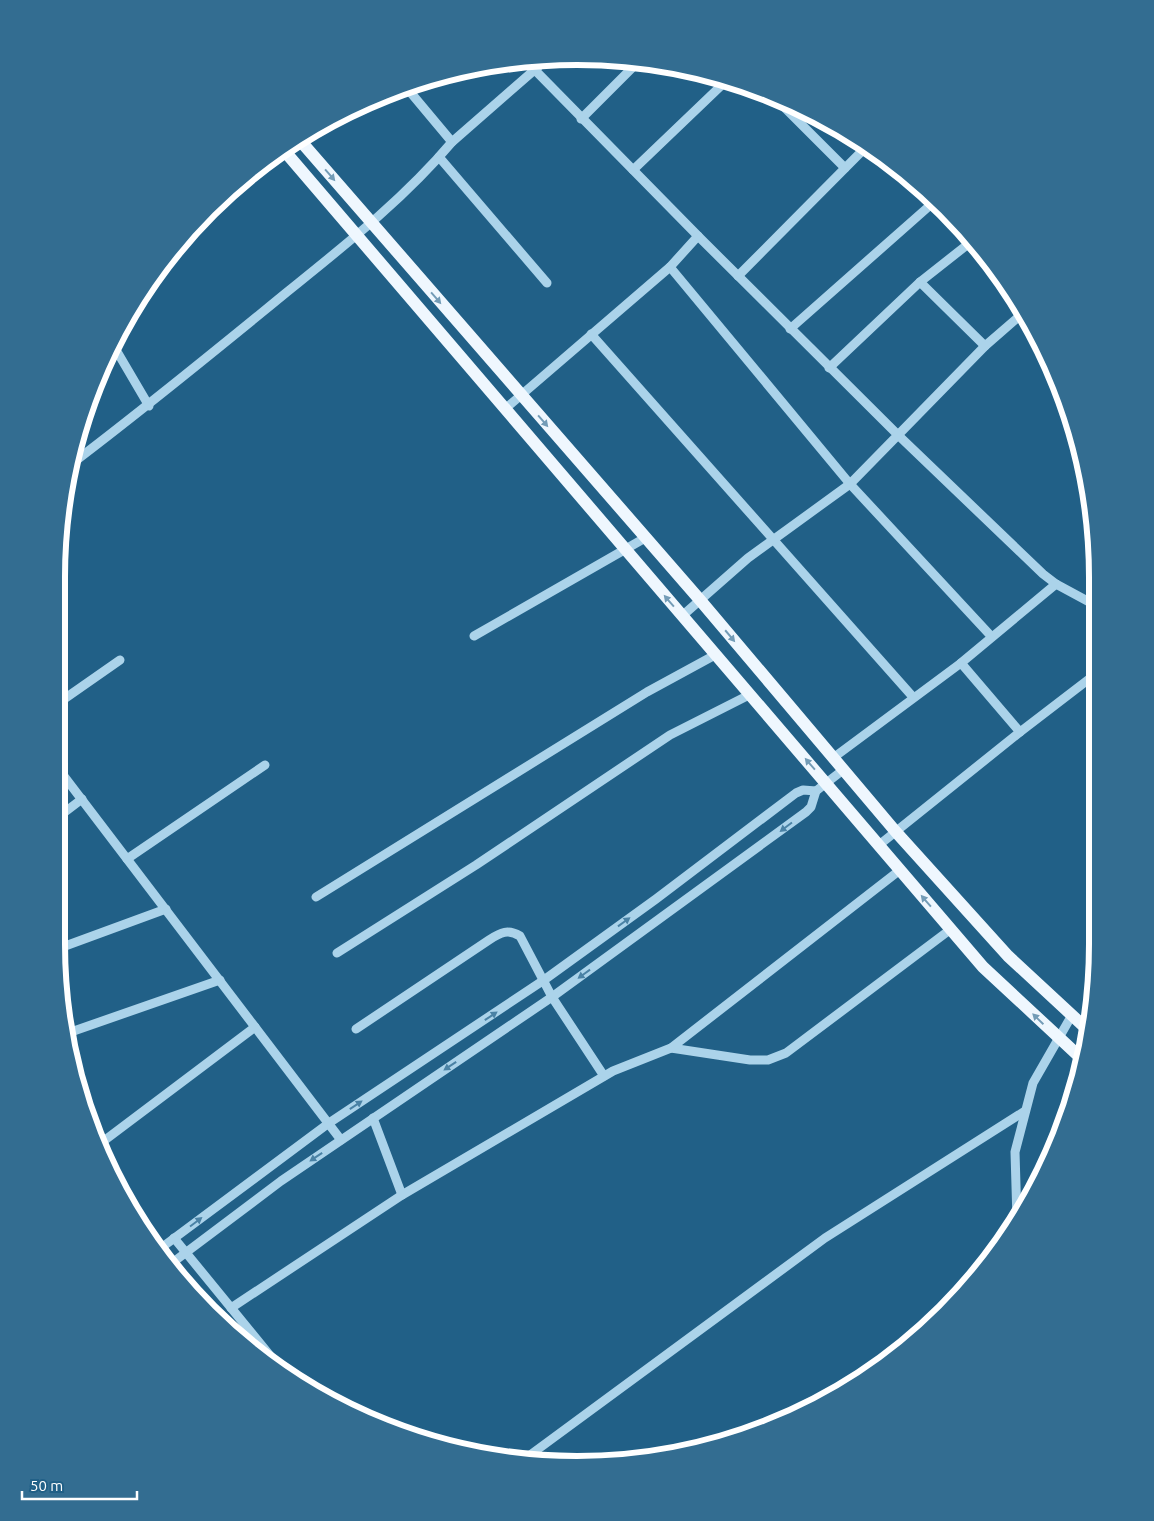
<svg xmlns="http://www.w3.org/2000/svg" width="1154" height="1521" font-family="Ubuntu,sans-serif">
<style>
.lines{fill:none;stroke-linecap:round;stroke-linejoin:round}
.minor{stroke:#abd3ea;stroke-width:9}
.major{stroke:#eff7fe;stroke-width:12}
.oneway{fill:#739cb7}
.oneway2{fill:#4a82a5}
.rim{fill:none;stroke:#fff;stroke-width:6}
</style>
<rect width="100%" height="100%" fill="#216087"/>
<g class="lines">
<!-- minor -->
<g class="minor">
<path d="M 526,61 L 698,236 L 670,267"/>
<path d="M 406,87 L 452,142"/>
<path d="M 771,94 L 845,168"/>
<path d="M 581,119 L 638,62"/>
<path d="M 439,157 L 547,283"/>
<path d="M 633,170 L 726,81"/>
<path d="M 738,276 L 868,145"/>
<path d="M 920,282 L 985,346"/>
<path d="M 1023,313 L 985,346 L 898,435 L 1043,574 L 1056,584 L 1093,604"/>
<path d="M 790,329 L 935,201"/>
<path d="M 591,334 L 913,697"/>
<path d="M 112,343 L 149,406"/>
<path d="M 829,368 L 920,282 L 972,241"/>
<path d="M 505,409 L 670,267 L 850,484 L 991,636"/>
<path d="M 70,465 C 144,409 215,351 287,292 C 344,246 404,199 452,142 L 547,59"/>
<path d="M 682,616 L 748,558 L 850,484 L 898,435 L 698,236"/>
<path d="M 474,636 L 645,538"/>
<path d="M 961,663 L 1020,732"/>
<path d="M 57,704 L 120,660"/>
<path d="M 833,758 L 961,663 L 1056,584"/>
<path d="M 57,767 L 341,1140"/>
<path d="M 57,818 L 82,799"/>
<path d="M 879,845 L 1020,732 L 1093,676"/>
<path d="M 127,859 L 265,765"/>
<path d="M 316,897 L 647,692 L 715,655"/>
<path d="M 57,949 L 166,909"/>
<path d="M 337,953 L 476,865 L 670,735 L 749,695"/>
<path d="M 356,1029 L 489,940 C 501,932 508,929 520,936 L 552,997 L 604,1076"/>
<path d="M 68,1033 L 220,980"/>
<path d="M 671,1048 L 750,1060 L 768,1060 L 786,1053 L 951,929"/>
<path d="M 373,1118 L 402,1195"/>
<path d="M 101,1143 L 255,1027"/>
<path d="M 1017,1220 L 1015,1152 L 1033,1083 L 1072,1015"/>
<path d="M 174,1238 L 277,1364"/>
<path d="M 157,1251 L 329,1123 L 544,980 L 656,899 L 796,793 L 803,790 L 816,791"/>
<path d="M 168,1266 L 281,1181 L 552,997 L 806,812 L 811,807 L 816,791 L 843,770"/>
<path d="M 231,1308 L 402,1195 L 613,1071 L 671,1048 L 900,870"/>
<path d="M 526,1458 L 825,1238 L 1025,1111"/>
</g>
<!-- major -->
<g class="major">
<path d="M 298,138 L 700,600 L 896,832 L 1008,956 L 1089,1031"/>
<path d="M 282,148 L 983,967 L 1082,1059"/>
</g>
</g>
<!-- one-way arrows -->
<defs><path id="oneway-solid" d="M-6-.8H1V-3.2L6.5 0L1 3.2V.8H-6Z" transform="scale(1.25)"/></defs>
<g class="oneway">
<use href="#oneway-solid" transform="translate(330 175) rotate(49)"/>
<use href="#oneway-solid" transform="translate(436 298) rotate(49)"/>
<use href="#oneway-solid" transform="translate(543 421) rotate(49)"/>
<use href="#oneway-solid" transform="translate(669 601) rotate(-131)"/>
<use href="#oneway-solid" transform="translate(730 636) rotate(50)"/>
<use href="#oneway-solid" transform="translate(810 764) rotate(-131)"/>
<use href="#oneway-solid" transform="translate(926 901) rotate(-131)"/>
<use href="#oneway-solid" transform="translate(1038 1019) rotate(-136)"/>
</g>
<g class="oneway2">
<use href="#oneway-solid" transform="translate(786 827) rotate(143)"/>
<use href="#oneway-solid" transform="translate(624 922) rotate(-36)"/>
<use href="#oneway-solid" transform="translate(584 974) rotate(144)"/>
<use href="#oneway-solid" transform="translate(491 1016) rotate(-34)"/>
<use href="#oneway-solid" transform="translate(450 1066) rotate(146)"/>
<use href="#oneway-solid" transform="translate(356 1105) rotate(-34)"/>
<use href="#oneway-solid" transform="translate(316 1157) rotate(146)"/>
<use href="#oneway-solid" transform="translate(196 1222) rotate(-37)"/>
</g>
<!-- crop -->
<path d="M0 0H1154V1521H0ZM577 65H577A512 512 0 0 1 1089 577V944A512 512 0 0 1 577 1456H577A512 512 0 0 1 65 944V577A512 512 0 0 1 577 65Z" fill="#336d91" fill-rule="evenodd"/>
<path class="rim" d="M577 65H577A512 512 0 0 1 1089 577V944A512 512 0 0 1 577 1456H577A512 512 0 0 1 65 944V577A512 512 0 0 1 577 65Z"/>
<!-- scale -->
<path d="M22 1491v8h115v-8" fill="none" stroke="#ffffff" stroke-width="2.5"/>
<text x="30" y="1491" font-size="15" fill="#ffffff" stroke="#216087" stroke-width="4" paint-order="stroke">50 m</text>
</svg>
